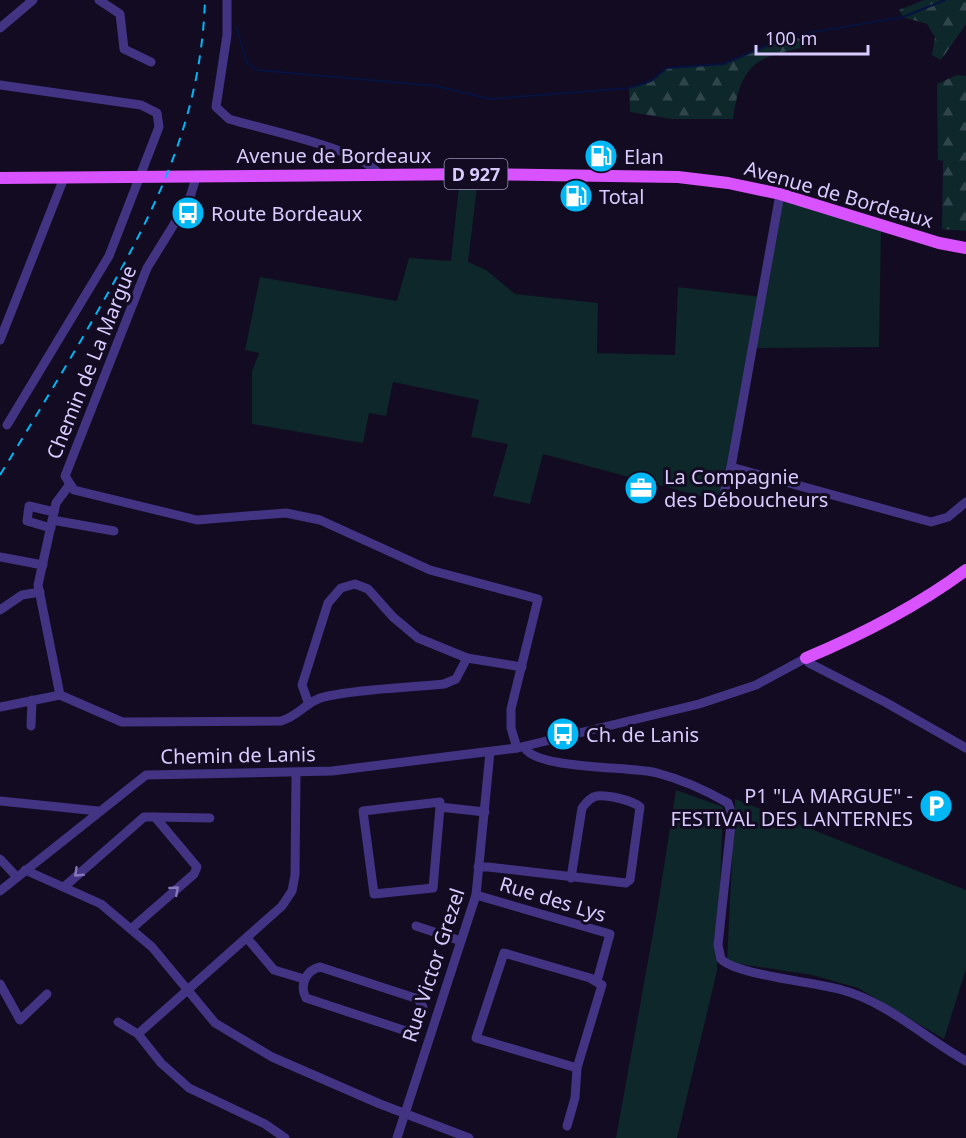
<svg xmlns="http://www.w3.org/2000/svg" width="966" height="1138" font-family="'Noto Sans',sans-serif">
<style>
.green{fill:#0e272b}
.forest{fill:url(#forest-firs)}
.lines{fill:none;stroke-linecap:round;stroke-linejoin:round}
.stream{stroke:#06123f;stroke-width:2}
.minor{stroke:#423383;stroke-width:9}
.major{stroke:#d952ff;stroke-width:12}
.rail{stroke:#00b7f6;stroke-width:2;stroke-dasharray:9 8;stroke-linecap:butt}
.oneway{stroke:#8677bb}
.labels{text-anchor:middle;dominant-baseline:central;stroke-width:6;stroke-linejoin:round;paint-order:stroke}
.shield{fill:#120b21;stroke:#9d91bc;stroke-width:1.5}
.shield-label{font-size:18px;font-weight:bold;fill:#d9cbff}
.street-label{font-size:20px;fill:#d9cbff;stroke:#120b21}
.poi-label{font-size:20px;fill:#d9cbff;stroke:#120b21;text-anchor:start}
</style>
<defs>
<pattern id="forest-firs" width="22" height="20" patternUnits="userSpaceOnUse" patternTransform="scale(1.5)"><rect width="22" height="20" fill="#0e272b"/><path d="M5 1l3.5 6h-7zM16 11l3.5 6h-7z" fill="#30454b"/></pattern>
</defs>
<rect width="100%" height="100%" fill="#120b21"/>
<!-- green -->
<g class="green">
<path d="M 459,186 L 477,187 L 468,262 L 486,270 L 515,294 L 598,303 L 597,353 L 675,355 L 678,287 L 762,297 L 780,194 L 881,225 L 879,347 L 753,348 L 721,505 L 700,496 L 543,454 L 530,504 L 493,496 L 508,444 L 471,437 L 479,400 L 393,382 L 386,416 L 369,413 L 363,443 L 252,424 L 252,371 L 259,353 L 245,350 L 260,277 L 397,301 L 409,258 L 451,261 Z"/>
<path d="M 676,790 L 723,807 L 717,971 L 677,1138 L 616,1138 L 656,917 Z"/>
<path d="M 735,799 L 966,890 L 966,969 L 944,1039 L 858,988 L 812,975 L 727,962 Z"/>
</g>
<!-- forest -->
<g class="forest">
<path d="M 924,0 L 966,0 L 966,24 L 941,60 L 932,55 L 935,37 L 927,24 L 903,17 L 899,10 Z"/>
<path d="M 790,36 L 817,44 C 760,58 742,56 733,119 L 672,119 L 630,112 L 629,88 L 651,81 L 667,68 L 723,64 Z"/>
<path d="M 957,75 L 966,76 L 966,231 L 942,229 L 943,161 L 938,160 L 937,84 Z"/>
</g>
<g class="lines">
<!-- stream -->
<path class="stream" d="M 236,26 L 247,63 L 257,70 L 436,86 L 490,99 L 629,88 L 651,81 L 667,68 L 723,64 L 790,36 L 903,17 L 945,0"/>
<!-- minor -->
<g class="minor">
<path d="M 99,0 L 120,14 L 124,49 L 151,62"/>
<path d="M 227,0 L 227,35 L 216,107 L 229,119 C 264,130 358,148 379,174"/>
<path d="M 0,28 L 33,0"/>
<path d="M 0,85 L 141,105 L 157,113 L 159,127 L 109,256 L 7,425"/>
<path d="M 197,175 L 189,200 L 147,268 L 65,476 L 74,490 L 197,520 L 286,513 L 320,520 L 430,570 L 538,599 L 511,709 L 511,728 L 517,748"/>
<path d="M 0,340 L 64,178"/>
<path d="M 731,467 L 931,522 L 948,517 L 966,502"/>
<path d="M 70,484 L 56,503 L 38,585 L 60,695 L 122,722 L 281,721 C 301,715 306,700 328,696 C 366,688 406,688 444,684 L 456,679 L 467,658"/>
<path d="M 721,505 L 731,467 L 780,194"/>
<path d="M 52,520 L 114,531"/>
<path d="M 51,528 L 27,521 L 29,506 L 54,512"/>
<path d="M 0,557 L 43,565"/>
<path d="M 0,610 L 22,595 L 40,592"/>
<path d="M 308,702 L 302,685 L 328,603 L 341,588 L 355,584 L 368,589 L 393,617 L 418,638 L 467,658 L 522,667"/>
<path d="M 0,707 L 60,695"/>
<path d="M 31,726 L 32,700"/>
<path d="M 524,747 C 536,770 631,766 657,773 C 680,779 707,791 728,803 L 732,815 L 718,945 L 721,959 C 736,975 816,982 842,990 C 887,1002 925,1038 966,1061"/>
<path d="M 0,801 L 98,811"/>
<path d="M 440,807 L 433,888 L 374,894 L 363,811 L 440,802 L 440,807 L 485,812"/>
<path d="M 155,817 L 210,818"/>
<path d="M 0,859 L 17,877"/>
<path d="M 478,867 L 488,867 L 626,883 L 630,880 L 640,807 C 632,800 608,795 597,796 C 590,797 586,803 582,808 L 571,878"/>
<path d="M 25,870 L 101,904 L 152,947 L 215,1023 L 272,1057 L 380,1104 L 469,1138"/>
<path d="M 64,887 L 144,817 L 155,817 L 197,867 L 194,874 L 131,929"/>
<path d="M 0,891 L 146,775 L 332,771 L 517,748 L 699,704 L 756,685 L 806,658 L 809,663 L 885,702 L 966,748"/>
<path d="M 476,895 L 610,934 L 597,981"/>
<path d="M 416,926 L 461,941"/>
<path d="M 247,938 L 274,970 L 304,979"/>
<path d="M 504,953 L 590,978 L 602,985 L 577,1068 L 476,1038 Z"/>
<path d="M 320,967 L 418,999 L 423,1007 L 417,1028 L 409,1032 L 306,998 C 299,986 306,970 320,967 Z"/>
<path d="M 0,984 L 20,1020 L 47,994"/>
<path d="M 118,1022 L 138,1034 L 161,1063 L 189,1088 L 265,1124 L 285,1138"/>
<path d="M 138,1034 L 282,906 L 292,891 L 295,875 L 296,773"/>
<path d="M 567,1126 L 575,1098 L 577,1068"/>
<path d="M 397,1138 L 476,895 L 490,752"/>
</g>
<!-- major -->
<g class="major">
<path d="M 0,178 L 483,174 L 678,177 L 728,183 L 780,194 L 939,243 L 966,248"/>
<path d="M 806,658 C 863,634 916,607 966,570"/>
</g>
<!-- rail -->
<path class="rail" d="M 0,475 C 34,419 68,364 100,307 C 157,207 201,118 205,0"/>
</g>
<!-- one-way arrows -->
<defs><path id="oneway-chevron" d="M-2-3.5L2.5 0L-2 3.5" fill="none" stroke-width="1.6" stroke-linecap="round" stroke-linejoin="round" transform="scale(1.5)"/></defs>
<g class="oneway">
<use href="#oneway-chevron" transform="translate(78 873) rotate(137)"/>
<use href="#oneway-chevron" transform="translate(175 890) rotate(-41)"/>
</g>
<!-- icons -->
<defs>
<g id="fuel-disc" transform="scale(1.725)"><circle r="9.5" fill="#00b7f6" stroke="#120b21"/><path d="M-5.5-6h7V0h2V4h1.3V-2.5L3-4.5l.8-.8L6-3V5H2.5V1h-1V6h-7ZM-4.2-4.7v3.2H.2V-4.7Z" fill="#fff"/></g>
<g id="bus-disc" transform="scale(1.725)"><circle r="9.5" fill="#00b7f6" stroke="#120b21"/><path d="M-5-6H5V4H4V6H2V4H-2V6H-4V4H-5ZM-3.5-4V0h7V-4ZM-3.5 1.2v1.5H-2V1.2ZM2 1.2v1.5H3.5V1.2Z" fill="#fff"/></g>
<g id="office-disc" transform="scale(1.725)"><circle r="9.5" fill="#00b7f6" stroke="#120b21"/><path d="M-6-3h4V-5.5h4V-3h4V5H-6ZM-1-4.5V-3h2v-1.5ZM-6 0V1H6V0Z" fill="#fff"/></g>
<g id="parking-disc" transform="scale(1.725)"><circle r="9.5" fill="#00b7f6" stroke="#120b21"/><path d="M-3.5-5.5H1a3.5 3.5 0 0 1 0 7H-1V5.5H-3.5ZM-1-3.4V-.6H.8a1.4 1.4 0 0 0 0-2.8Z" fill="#fff"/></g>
</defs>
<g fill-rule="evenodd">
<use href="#fuel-disc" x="601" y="156"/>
<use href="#fuel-disc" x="576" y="196"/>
<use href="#bus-disc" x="188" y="213"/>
<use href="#office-disc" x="641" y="488"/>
<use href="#bus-disc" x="563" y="734"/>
<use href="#parking-disc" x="936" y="806"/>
</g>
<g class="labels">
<!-- shield labels -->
<rect class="shield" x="444.5" y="159" width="63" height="30" rx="4.5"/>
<g class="shield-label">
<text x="476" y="174">D 927</text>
</g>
<!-- street labels -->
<g class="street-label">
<text x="334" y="155">Avenue de Bordeaux</text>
<text transform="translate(839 194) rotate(16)">Avenue de Bordeaux</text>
<text transform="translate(91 362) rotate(-68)">Chemin de La Margue</text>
<text transform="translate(238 755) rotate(-1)">Chemin de Lanis</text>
<text transform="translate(553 899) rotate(17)">Rue des Lys</text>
<text transform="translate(433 965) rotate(-72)">Rue Victor Grezel</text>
</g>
<!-- poi labels -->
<g class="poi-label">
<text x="624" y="156">Elan</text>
<text x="599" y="196">Total</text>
<text x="211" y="213">Route Bordeaux</text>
<text x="664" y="476">La Compagnie<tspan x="664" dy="23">des Déboucheurs</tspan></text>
<text x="586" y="734">Ch. de Lanis</text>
<text x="913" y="795" text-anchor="end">P1 "LA MARGUE" -<tspan x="913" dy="23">FESTIVAL DES LANTERNES</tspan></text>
</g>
</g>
<!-- scale -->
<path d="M756 45v9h112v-9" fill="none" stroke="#d9cbff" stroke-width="3"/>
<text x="765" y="45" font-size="18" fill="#d9cbff" stroke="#120b21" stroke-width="4.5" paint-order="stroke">100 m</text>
</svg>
